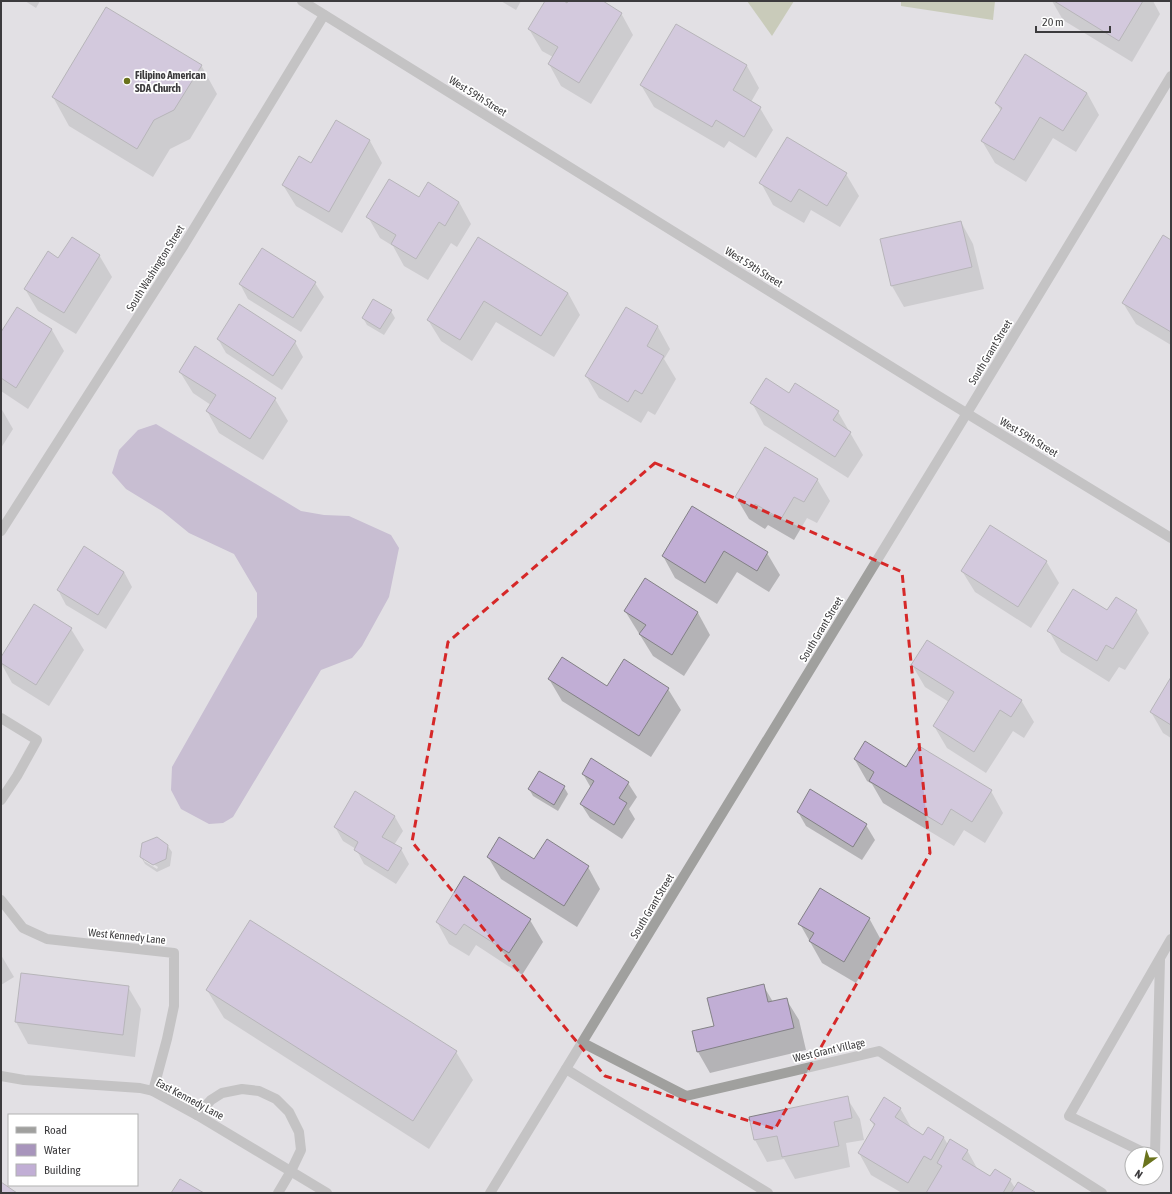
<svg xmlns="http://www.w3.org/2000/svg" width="1172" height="1194" font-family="'Asap Condensed',sans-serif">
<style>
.forest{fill:#abb287}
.water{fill:#a895bc}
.shadow{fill:#0003;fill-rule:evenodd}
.building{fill:#c1aed5;stroke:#838186}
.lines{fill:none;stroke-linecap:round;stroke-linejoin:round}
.lane{stroke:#a0a09e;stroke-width:10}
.street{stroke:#a0a09e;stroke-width:10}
.marked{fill:none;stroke:#d62828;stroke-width:3;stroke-dasharray:8 5;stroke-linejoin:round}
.poi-dot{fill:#6a731c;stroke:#fff;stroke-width:1.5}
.labels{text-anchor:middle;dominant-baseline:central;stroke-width:3.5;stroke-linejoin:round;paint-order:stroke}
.poi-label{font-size:11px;font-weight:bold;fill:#3c3b3d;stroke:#fff;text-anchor:start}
.street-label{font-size:11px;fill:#3c3b3d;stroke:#fff}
</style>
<rect width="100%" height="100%" fill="#e2e0e4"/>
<!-- forest -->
<g class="forest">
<path d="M 747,1 L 794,1 L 772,36 Z"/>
<path d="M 901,1 L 995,1 L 993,20 L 901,6 Z"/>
</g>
<!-- water -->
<path class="water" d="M 156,424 L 301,511 L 324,515 L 349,516 L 391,535 L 399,548 L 389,597 L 362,646 L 352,658 L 321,670 L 233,817 L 223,823 L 209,824 L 181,809 L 171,790 L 172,767 L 257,617 L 257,593 L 234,554 L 189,533 L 162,511 L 126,489 L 112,473 L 119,450 L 138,430 Z"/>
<!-- shadow -->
<g class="shadow">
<path d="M 25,1 L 40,1 L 36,8 Z"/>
<path d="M 501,1 L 521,1 L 516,10 Z"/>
<path d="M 547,1 L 562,1 L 567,4 L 569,1 L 601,1 L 621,13 L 633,35 L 591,104 L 561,86 L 549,64 L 553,57 L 542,51 L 529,29 Z"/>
<path d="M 1052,1 L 1153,1 L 1160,14 L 1132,62 L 1063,20 Z"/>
<path d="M 677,25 L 747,66 L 759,88 L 751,102 L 760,108 L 773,130 L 756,158 L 729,141 L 724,148 L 654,107 L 641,85 Z"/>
<path d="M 201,65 L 217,94 L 190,139 L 170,149 L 153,177 L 69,126 L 53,97 Z"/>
<path d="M 1087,93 L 1099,115 L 1076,152 L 1053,138 L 1026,182 L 995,163 L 982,141 L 1001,111 L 996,103 Z"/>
<path d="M 337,122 L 370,141 L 382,163 L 342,233 L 296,206 L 283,185 L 312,164 Z"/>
<path d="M 846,174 L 859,196 L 840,227 L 811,210 L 804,223 L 773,205 L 761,183 Z"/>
<path d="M 420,198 L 459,202 L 471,224 L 457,247 L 451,243 L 428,280 L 404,266 L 393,246 L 380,238 L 368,217 Z"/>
<path d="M 961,222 L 973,244 L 984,289 L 904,307 L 892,286 Z"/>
<path d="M 479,238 L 568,293 L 580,315 L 554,357 L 496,322 L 472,361 L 441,341 L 428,320 Z"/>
<path d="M 1171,241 L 1171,345 L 1136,324 L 1123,303 Z"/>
<path d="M 99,255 L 112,277 L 76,334 L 38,311 L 25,289 L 59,259 Z"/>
<path d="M 315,283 L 324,297 L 301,332 L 248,299 L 240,284 Z"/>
<path d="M 17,308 L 52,330 L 64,351 L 28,409 L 1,391 L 1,334 Z"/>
<path d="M 627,308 L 658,327 L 670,349 L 664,359 L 676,379 L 655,415 L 648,411 L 641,423 L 599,398 L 586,376 Z"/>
<path d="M 391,311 L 395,318 L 384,335 L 367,325 L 363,318 Z"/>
<path d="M 218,339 L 295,342 L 303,357 L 282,390 L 226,353 Z"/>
<path d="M 180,372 L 275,399 L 288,421 L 263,460 L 219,433 L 207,411 L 211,405 L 193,393 Z"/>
<path d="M 790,394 L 838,412 L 863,455 L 848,478 L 764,425 L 752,403 Z"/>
<path d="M 1,408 L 13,429 L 1,448 Z"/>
<path d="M 817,479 L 830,501 L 817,523 L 807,518 L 794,540 L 768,525 L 765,529 L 749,519 L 736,497 Z"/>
<path d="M 692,507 L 767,553 L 780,575 L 769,592 L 737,572 L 717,604 L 675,578 L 663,556 Z"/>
<path d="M 1046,561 L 1059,583 L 1031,628 L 975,592 L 962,571 Z"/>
<path d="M 124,572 L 132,587 L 106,629 L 66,605 L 58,590 Z"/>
<path d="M 645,580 L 698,613 L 710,635 L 684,676 L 653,656 L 625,611 Z"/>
<path d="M 1136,611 L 1149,633 L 1125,670 L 1119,667 L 1109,682 L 1061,652 L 1049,631 L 1108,612 Z"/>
<path d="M 71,629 L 84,650 L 49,706 L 12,683 L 1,663 L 1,659 Z"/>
<path d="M 912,665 L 1021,700 L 1034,722 L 1024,738 L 1013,731 L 986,773 L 947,748 L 934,726 L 949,702 L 925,687 Z"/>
<path d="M 549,679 L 608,687 L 668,689 L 681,710 L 651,757 L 562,701 Z"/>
<path d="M 1171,679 L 1171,738 L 1163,733 L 1151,712 Z"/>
<path d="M 855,760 L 907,768 L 991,791 L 1003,813 L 985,843 L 964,830 L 954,846 L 883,803 L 872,784 L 867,781 Z"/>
<path d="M 583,774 L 628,783 L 637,797 L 629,809 L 635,819 L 622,839 L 590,818 L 581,804 L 591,788 Z"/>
<path d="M 564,787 L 568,794 L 558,811 L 533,796 L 529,789 Z"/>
<path d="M 811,791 L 866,825 L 875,840 L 862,860 L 806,826 L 798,812 Z"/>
<path d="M 356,793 L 395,817 L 403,831 L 394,845 L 401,849 L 409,864 L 396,884 L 364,864 L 356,849 L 343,841 L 335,827 Z"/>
<path d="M 167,845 L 172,852 L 170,866 L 157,872 L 145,864 L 141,857 ZM 144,858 L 158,867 L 157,869 L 144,861 Z"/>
<path d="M 488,857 L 535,860 L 588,867 L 600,889 L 577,927 L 501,879 Z"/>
<path d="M 465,878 L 530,920 L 543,942 L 522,975 L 476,945 L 469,956 L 449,944 L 437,922 Z"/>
<path d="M 869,918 L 881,940 L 856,983 L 822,963 L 800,924 Z"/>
<path d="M 1,955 L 14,977 L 1,985 Z"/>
<path d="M 763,985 L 773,1002 L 786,999 L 799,1020 L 806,1050 L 710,1073 L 698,1052 L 715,1027 Z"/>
<path d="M 128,987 L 141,1009 L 135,1057 L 28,1044 L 16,1022 Z"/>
<path d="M 207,990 L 456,1052 L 473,1080 L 429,1149 L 224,1018 Z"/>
<path d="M 847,1098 L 860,1119 L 864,1140 L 846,1143 L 850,1167 L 795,1179 L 784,1159 L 767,1162 L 755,1140 L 750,1118 Z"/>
<path d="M 900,1108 L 912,1129 L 924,1136 L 928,1128 L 944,1138 L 948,1145 L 967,1150 L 978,1170 L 991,1178 L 1010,1180 L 1015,1188 L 1034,1193 L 902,1193 L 871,1175 L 859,1153 L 875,1127 L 871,1121 Z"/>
</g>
<!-- building -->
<g class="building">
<path d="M 545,1 L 564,1 L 567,3 L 568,1 L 603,1 L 622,13 L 579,83 L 548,64 L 558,47 L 528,29 Z"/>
<path d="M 1054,1 L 1143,1 L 1119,41 Z"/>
<path d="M 106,7 L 202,65 L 174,110 L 154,120 L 137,149 L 52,97 Z"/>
<path d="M 676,24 L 747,65 L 733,90 L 761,107 L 744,137 L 716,120 L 712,127 L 640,85 Z"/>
<path d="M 1025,54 L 1087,93 L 1063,131 L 1040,117 L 1014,160 L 981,141 L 1002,108 L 995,103 Z"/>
<path d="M 336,120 L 370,140 L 329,212 L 282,185 L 299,156 L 311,163 Z"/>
<path d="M 787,137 L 847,173 L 827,206 L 799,189 L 791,202 L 759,183 Z"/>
<path d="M 389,179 L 419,197 L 428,182 L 459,202 L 445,226 L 439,222 L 416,259 L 391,244 L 396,235 L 366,217 Z"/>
<path d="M 961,221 L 972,267 L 891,286 L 880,239 Z"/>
<path d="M 1163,235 L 1171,240 L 1171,332 L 1122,303 Z"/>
<path d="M 72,237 L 100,255 L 64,313 L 24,289 L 48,251 L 58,258 Z"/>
<path d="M 478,237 L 568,293 L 541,336 L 484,301 L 460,340 L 427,320 Z"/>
<path d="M 262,248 L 316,282 L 293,318 L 239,284 Z"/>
<path d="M 373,299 L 392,310 L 380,329 L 362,318 Z"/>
<path d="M 239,304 L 296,341 L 273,376 L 217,339 Z"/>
<path d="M 17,307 L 52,329 L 16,388 L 1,378 L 1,332 Z"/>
<path d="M 626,307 L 658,326 L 647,346 L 664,356 L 642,394 L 635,390 L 628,402 L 585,376 Z"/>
<path d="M 195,346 L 276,398 L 250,439 L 206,411 L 216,395 L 179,372 Z"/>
<path d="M 766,378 L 789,393 L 795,383 L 839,411 L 833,420 L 851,432 L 835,457 L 750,403 Z"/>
<path d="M 765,447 L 818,479 L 804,502 L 794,497 L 781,519 L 755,504 L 753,508 L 735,497 Z"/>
<path d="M 692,506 L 768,552 L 757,571 L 724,551 L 705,583 L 662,556 Z"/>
<path d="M 990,525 L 1047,561 L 1018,607 L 961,571 Z"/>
<path d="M 84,546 L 124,572 L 98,615 L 57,590 Z"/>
<path d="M 645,578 L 698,612 L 672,655 L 639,634 L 646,625 L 624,611 Z"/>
<path d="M 1073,589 L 1107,610 L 1116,597 L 1137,610 L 1113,649 L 1106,645 L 1097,661 L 1047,631 Z"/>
<path d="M 34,604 L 72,628 L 36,685 L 1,663 L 1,657 Z"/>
<path d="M 927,640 L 1022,700 L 1011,717 L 1000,710 L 974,752 L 933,726 L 954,692 L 911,665 Z"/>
<path d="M 562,657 L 607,686 L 624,659 L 669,688 L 639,736 L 548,679 Z"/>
<path d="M 1171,677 L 1171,725 L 1150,712 Z"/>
<path d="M 865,741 L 906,767 L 919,746 L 992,790 L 972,822 L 951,809 L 942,825 L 869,781 L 874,772 L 854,759 Z"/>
<path d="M 591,758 L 629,782 L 619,798 L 627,803 L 614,825 L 580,804 L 594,781 L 582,774 Z"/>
<path d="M 539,771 L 565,786 L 554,805 L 528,789 Z"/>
<path d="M 810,789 L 867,824 L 853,847 L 797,812 Z"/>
<path d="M 355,791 L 395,816 L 382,837 L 402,848 L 388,871 L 354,850 L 358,842 L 334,827 Z"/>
<path d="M 157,837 L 168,845 L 166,859 L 153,865 L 140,857 L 142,843 Z"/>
<path d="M 499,837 L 534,859 L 547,839 L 589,866 L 564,906 L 487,857 Z"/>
<path d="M 464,876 L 531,919 L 509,953 L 464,924 L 456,935 L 436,922 Z"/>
<path d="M 820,888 L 870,918 L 844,962 L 809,941 L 814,933 L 798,924 Z"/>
<path d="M 250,920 L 457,1051 L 413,1121 L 206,990 Z"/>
<path d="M 21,973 L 129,986 L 123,1035 L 15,1022 Z"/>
<path d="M 764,984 L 768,1002 L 787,998 L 794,1028 L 697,1052 L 692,1031 L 714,1026 L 707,998 Z"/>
<path d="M 848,1096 L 852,1118 L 834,1122 L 839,1146 L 782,1157 L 777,1136 L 754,1140 L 749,1117 Z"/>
<path d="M 884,1097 L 901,1108 L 895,1117 L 923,1135 L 928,1127 L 944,1137 L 931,1160 L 924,1156 L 908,1183 L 858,1153 L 875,1124 L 870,1120 Z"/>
<path d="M 950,1139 L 968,1150 L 962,1159 L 990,1176 L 995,1169 L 1011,1179 L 1003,1193 L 926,1193 L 942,1166 L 937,1163 Z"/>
<path d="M 180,1179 L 204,1193 L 171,1193 Z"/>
<path d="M 1,1182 L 17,1193 L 1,1193 Z"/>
<path d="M 1018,1182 L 1035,1192 L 1035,1193 L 1011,1193 Z"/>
</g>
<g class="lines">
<!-- lane -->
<g class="lane">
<path d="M 566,1069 L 768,1193"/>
<path d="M 197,1115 L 211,1100 L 222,1093 L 242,1089 L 259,1091 L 276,1099 L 289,1112 L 299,1132 L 301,1150 L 291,1171"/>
</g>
<!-- street -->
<g class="street">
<path d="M 302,1 L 940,397 L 1171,538"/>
<path d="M 1,531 L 184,245 L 324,15"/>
<path d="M 1,718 L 37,740 L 17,776 L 1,800"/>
<path d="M 1,900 L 23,928 L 47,939 L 174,953 L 174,1006 L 167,1039 L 153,1091"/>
<path d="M 583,1043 L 686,1096 L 879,1051 L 1102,1193"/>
<path d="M 1,1076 L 24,1080 L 140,1088 L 153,1091 L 197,1115 L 327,1193"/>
<path d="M 1147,1154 L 1069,1116 L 1171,939"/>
<path d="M 1155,1154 L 1160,960"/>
<path d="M 278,1193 L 291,1171"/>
<path d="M 490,1193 L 967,413 L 1171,76"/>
</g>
</g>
<!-- marked area -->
<path d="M0 0H1172V1194H0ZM 655,463 L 902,572 L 930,853 L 775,1129 L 605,1076 L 412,842 L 448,642 Z" fill="#e2e0e4" fill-opacity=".55" fill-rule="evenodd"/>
<path class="marked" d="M 655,463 L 902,572 L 930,853 L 775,1129 L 605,1076 L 412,842 L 448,642 Z"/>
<!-- markers -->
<circle class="poi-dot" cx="127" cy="81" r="4"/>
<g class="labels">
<!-- poi labels -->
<g class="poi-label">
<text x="135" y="75">Filipino American<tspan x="135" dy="13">SDA Church</tspan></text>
</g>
<!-- street labels -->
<g class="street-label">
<text transform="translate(478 96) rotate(32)">West 59th Street</text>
<text transform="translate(754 267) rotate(32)">West 59th Street</text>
<text transform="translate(155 268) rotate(-58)">South Washington Street</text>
<text transform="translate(990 352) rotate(-59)">South Grant Street</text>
<text transform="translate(1029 437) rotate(31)">West 59th Street</text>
<text transform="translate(821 629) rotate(-59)">South Grant Street</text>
<text transform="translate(652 906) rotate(-59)">South Grant Street</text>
<text transform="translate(127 936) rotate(6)">West Kennedy Lane</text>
<text transform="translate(829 1050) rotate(-13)">West Grant Village</text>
<text transform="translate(190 1099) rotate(28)">East Kennedy Lane</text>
</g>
</g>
<!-- border -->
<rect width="1172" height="1194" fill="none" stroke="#3c3b3d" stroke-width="4"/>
<!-- legend -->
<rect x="8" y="1114" width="130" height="72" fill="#ffffff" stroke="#b1b1b1"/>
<rect x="16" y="1127" width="20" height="6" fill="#a0a09e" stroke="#b1b1b1"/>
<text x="44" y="1134" font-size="12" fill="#3c3b3d">Road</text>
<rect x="16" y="1144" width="20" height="12" fill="#a895bc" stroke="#b1b1b1"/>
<text x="44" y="1154" font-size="12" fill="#3c3b3d">Water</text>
<rect x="16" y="1164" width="20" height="12" fill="#c1aed5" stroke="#b1b1b1"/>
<text x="44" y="1174" font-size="12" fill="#3c3b3d">Building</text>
<!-- north arrow -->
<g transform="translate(1144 1166) rotate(213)"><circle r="19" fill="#ffffff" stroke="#b1b1b1"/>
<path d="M0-3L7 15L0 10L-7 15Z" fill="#6a731c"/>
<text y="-6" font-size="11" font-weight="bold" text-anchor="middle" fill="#3c3b3d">N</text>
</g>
<!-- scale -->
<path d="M1036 26v6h74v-6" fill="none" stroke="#3c3b3d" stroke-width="2"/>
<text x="1042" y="26" font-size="12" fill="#3c3b3d" stroke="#ffffff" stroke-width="3" paint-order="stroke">20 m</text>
</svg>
